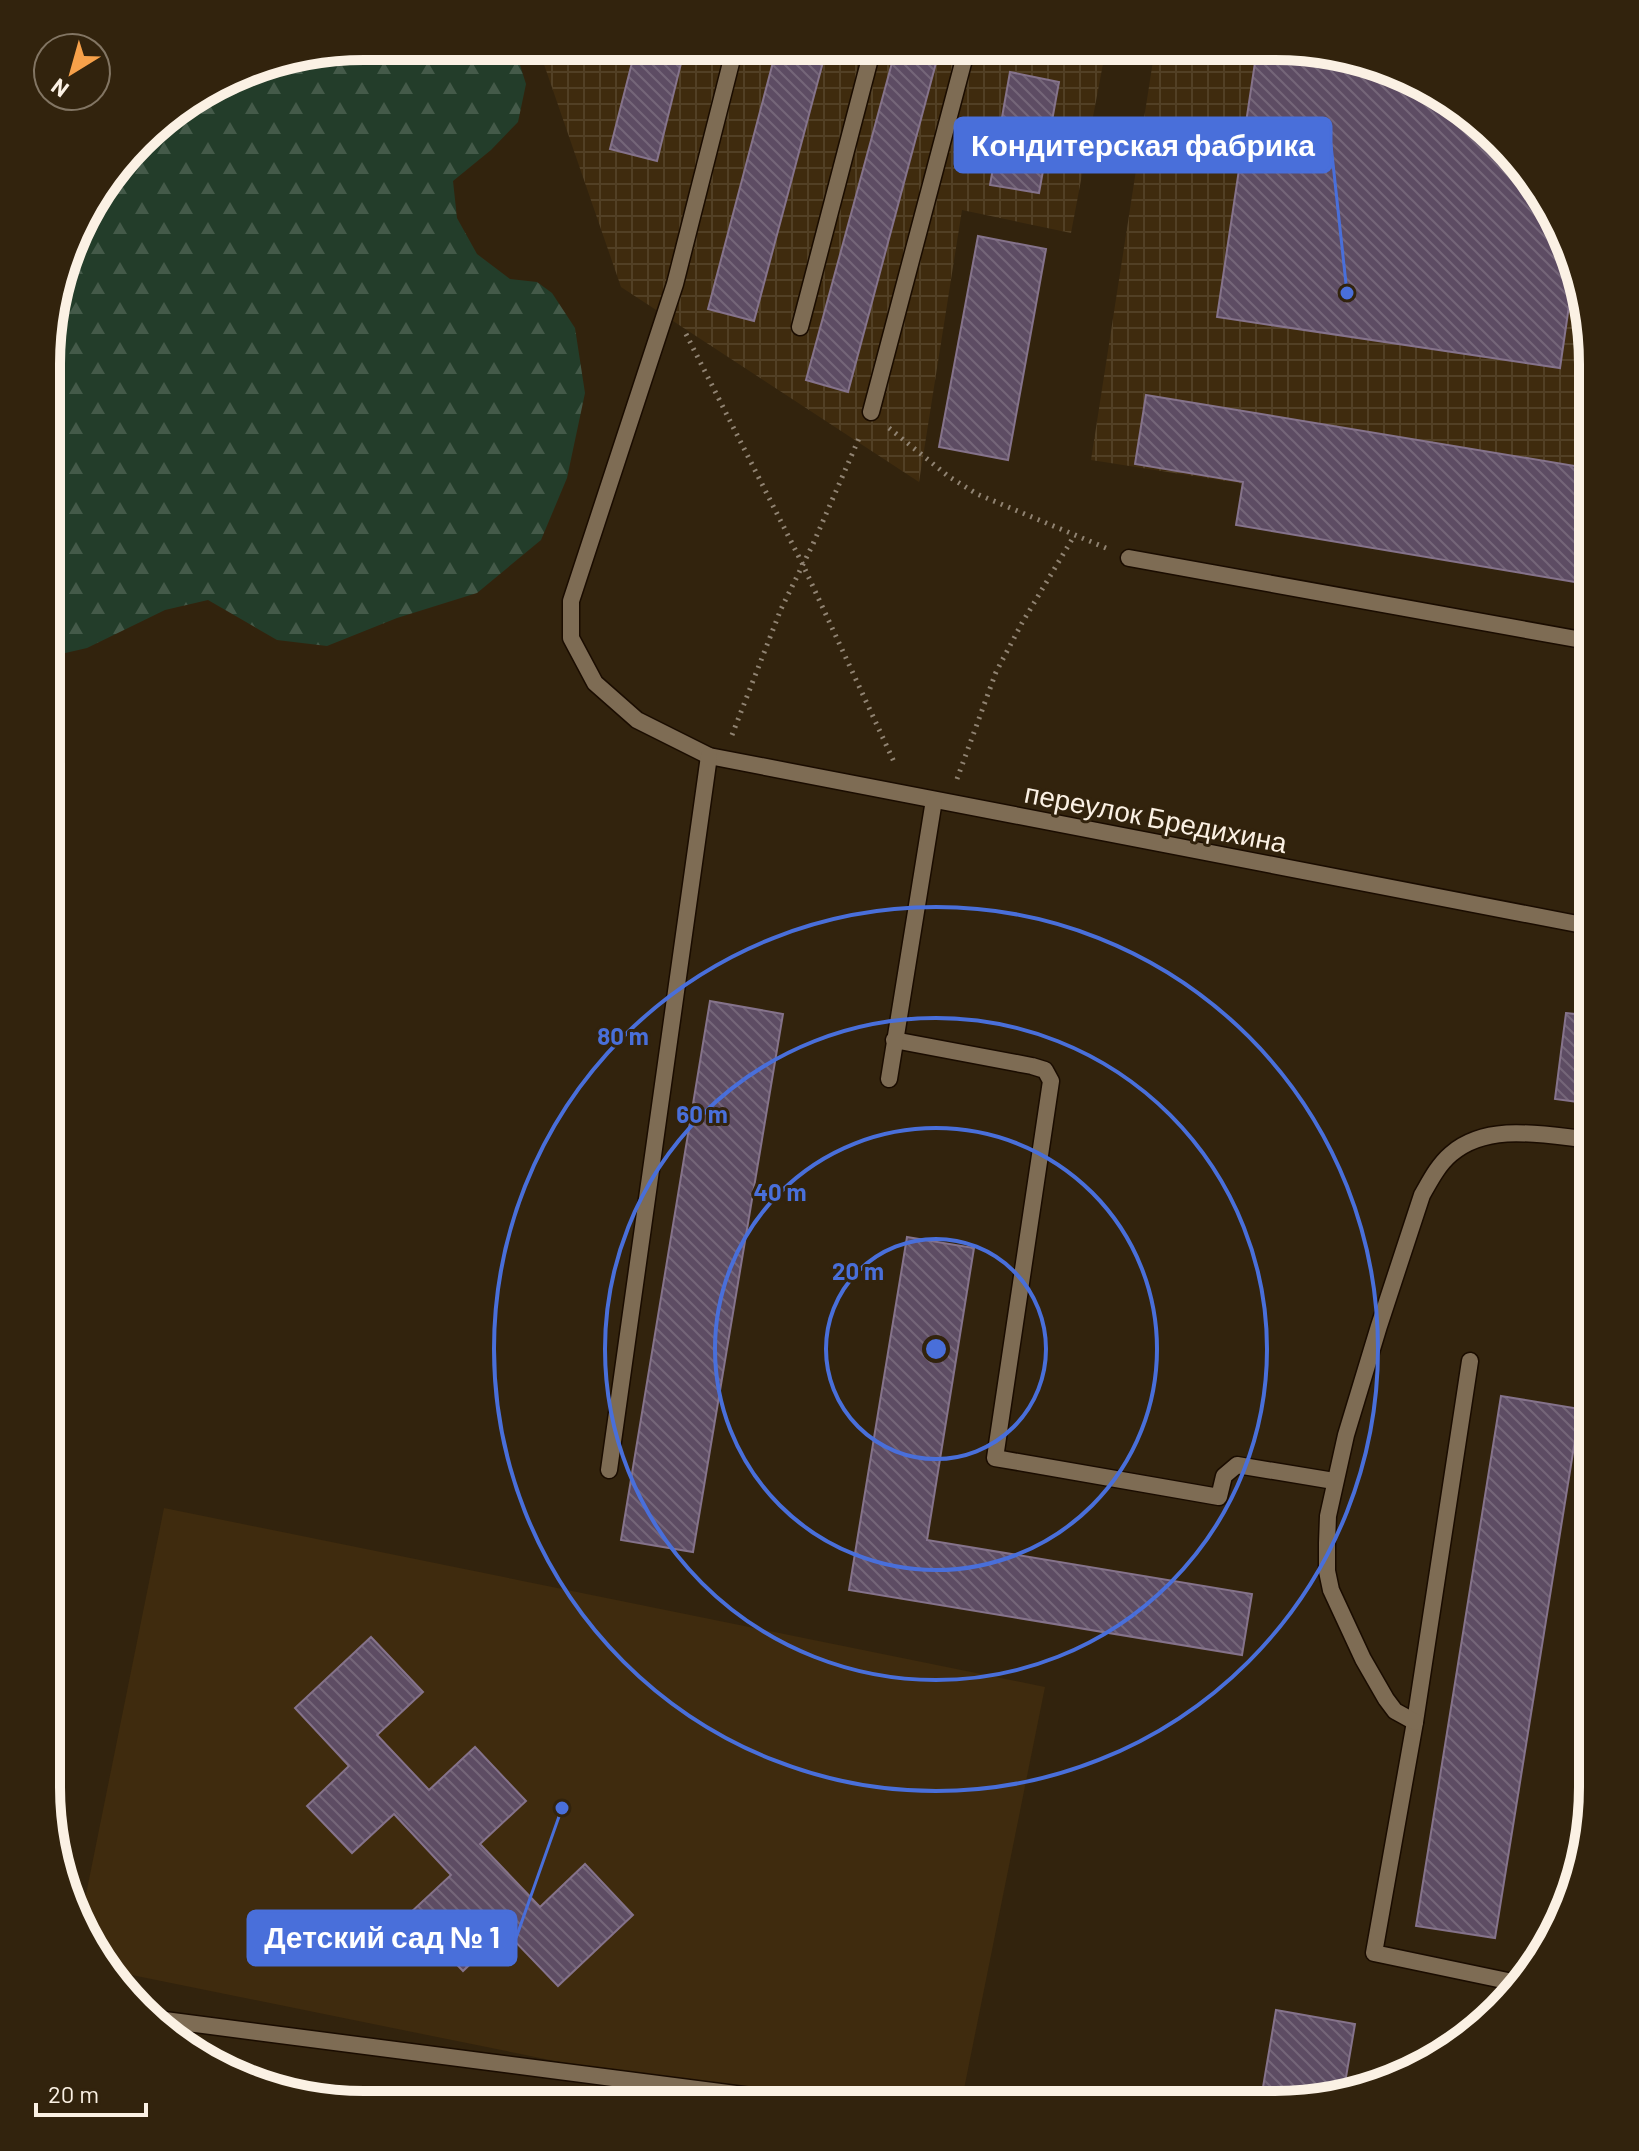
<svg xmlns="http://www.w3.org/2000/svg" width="1639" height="2151" font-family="Barlow,sans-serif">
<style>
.built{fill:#3f2b0e}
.industrial{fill:url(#industrial-grid)}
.forest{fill:url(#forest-firs)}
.building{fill:url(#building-back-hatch);stroke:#85738b;stroke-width:2}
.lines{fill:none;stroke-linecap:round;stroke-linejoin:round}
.lane-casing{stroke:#1a0c00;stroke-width:19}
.path{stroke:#908372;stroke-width:5;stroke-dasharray:2 6;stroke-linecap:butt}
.lane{stroke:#7e6c54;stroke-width:16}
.ring{fill:none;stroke:#496fda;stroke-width:4}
.labels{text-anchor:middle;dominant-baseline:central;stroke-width:6;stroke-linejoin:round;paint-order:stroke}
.street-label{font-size:28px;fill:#fbf1e4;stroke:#32230d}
.rim{fill:none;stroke:#fbf1e4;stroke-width:10}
.centre{fill:#496fda;stroke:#32230d;stroke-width:4}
.ring-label{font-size:24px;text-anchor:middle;font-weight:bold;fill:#496fda;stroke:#32230d;stroke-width:6;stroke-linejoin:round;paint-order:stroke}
.leader{fill:none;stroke:#496fda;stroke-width:3}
.callout-dot{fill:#496fda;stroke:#32230d;stroke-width:3}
.callout{fill:#496fda;stroke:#496fda;stroke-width:3}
.callout-label{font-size:30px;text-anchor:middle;font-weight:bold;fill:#fff}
</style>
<defs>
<pattern id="industrial-grid" width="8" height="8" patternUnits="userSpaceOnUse" patternTransform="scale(2)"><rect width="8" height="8" fill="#3f2b0e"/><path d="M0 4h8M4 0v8" fill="none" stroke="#524025"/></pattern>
<pattern id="forest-firs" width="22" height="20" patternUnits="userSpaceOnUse" patternTransform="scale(2)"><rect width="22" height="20" fill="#233d2a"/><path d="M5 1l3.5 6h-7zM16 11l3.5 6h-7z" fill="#445a49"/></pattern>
<pattern id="building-back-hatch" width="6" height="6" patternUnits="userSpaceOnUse" patternTransform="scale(2)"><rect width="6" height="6" fill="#5d4c63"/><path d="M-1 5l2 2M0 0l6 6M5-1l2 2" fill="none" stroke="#756679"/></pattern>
</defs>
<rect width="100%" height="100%" fill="#32230d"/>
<!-- built -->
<path class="built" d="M 164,1508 L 1045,1687 L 961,2104 L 767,2104 L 107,1970 L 79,1929 Z"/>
<!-- industrial -->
<g class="industrial">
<path d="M 538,47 L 1106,48 L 1071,233 L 962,210 L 919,482 L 621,287 Z"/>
<path d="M 1155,48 L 1317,49 L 1452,100 L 1514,155 L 1560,223 L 1593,363 L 1593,398 L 1572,535 L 1091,460 Z"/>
</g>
<!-- forest -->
<path class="forest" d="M 364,46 L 514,46 L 526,84 L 518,122 L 491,150 L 453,181 L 457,218 L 477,254 L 510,279 L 537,282 L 552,293 L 575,328 L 585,393 L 567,478 L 541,540 L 477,593 L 397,618 L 327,646 L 277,640 L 208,600 L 165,610 L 87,648 L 48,657 L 49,322 L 88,205 L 155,125 L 261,63 Z"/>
<!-- building -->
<g class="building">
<path d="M 636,47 L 685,47 L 657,161 L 610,149 Z"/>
<path d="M 777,47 L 827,47 L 754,321 L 708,309 Z"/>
<path d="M 896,48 L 940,48 L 848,392 L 806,380 Z"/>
<path d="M 1257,49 L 1317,49 L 1452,100 L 1514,155 L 1560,223 L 1573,278 L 1560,368 L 1217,317 Z"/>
<path d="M 1010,72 L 1059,82 L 1039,193 L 990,185 Z"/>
<path d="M 978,236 L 1046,249 L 1008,460 L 939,447 Z"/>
<path d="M 1146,395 L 1593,469 L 1593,585 L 1236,525 L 1243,482 L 1135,464 Z"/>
<path d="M 710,1001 L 783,1014 L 693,1552 L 621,1540 Z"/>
<path d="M 1566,1013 L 1593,1016 L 1593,1104 L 1555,1099 Z"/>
<path d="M 907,1237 L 974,1248 L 927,1540 L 1252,1594 L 1242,1655 L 849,1590 Z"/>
<path d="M 1501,1396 L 1580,1409 L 1495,1938 L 1416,1926 Z"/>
<path d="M 371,1637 L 423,1692 L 377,1735 L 429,1790 L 475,1747 L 526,1801 L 480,1844 L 540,1907 L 585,1864 L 633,1915 L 558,1986 L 505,1931 L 463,1971 L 409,1914 L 451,1875 L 394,1814 L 352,1853 L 307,1806 L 349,1766 L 295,1708 Z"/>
<path d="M 1276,2010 L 1355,2024 L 1344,2089 L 1276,2105 L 1260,2105 Z"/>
</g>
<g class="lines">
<!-- lane casing -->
<g class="lane-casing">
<g id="lane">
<path d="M 735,47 L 675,284 L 571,601 L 571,638 L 595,683 L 637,720 L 709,756 L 1593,927"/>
<path d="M 614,49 L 614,47"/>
<path d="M 800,327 L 873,47"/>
<path d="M 871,412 L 967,48"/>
<path d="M 1129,558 L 1593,642"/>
<path d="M 894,1040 L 1032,1066 L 1045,1070 L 1051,1081 L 995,1458 L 1219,1497 L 1224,1476 L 1237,1465 L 1334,1481"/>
<path d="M 889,1079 L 934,800"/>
<path d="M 1470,1361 L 1415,1722 L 1374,1953 L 1522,1984"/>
<path d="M 609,1470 L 709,756"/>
<path d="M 1415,1722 L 1395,1711 L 1386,1699 L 1363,1659 L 1331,1590 L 1327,1571 L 1327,1543 L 1328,1516 L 1346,1435 L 1379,1326 L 1422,1195 C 1430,1181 1438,1165 1451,1154 C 1489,1121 1548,1136 1593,1140"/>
<path d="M 149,2018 L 813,2104"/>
</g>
</g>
<!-- path -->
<g class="path">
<path d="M 686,334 L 803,565 L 895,764"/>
<path d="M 889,428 L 948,476 L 977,494 L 1106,548"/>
<path d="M 732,735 L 781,609 L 813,544 L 860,436"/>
<path d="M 957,779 L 996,672 L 1022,623 L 1074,536"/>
</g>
<!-- lane -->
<use href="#lane" class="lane"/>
</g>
<!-- distance rings -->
<g class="ring">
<circle cx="936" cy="1349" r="110"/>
<circle cx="936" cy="1349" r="221"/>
<circle cx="936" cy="1349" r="331"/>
<circle cx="936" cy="1349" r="442"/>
</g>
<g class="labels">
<!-- street labels -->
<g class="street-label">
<text transform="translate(1156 817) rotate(11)">переулок Бредихина</text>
</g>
</g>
<!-- crop -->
<path d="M0 0H1639V2151H0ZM364 60H1275A304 304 0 0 1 1579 364V1787A304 304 0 0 1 1275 2091H364A304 304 0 0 1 60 1787V364A304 304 0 0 1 364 60Z" fill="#32230d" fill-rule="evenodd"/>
<path class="rim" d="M364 60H1275A304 304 0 0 1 1579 364V1787A304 304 0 0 1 1275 2091H364A304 304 0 0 1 60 1787V364A304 304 0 0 1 364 60Z"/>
<circle cx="936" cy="1349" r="12" class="centre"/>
<g class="ring-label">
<text x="623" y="1045">80 m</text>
<text x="702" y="1123">60 m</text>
<text x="780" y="1201">40 m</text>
<text x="858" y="1280">20 m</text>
</g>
<!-- callouts -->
<path class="leader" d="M1347 293L1331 145M562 1808L516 1938"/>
<g class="callout-dot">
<circle cx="1347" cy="293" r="8"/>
<circle cx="562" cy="1808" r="8"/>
</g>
<g class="callout">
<rect x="955" y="118" width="376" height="54" rx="8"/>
<rect x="248" y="1911" width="268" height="54" rx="8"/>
</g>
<g class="callout-label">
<text x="1143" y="156">Кондитерская фабрика</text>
<text x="382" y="1948">Детский сад № 1</text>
</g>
<!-- north arrow -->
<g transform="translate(72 72) rotate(217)"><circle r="38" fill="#32230d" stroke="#827563" stroke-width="2"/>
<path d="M0-6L14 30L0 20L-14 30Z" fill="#f7a14a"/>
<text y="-12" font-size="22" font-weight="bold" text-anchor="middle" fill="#fbf1e4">N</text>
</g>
<!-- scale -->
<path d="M36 2103v12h110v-12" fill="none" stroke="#fbf1e4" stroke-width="4"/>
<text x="48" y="2103" font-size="24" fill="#fbf1e4" stroke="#32230d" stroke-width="6" paint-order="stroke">20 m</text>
</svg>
